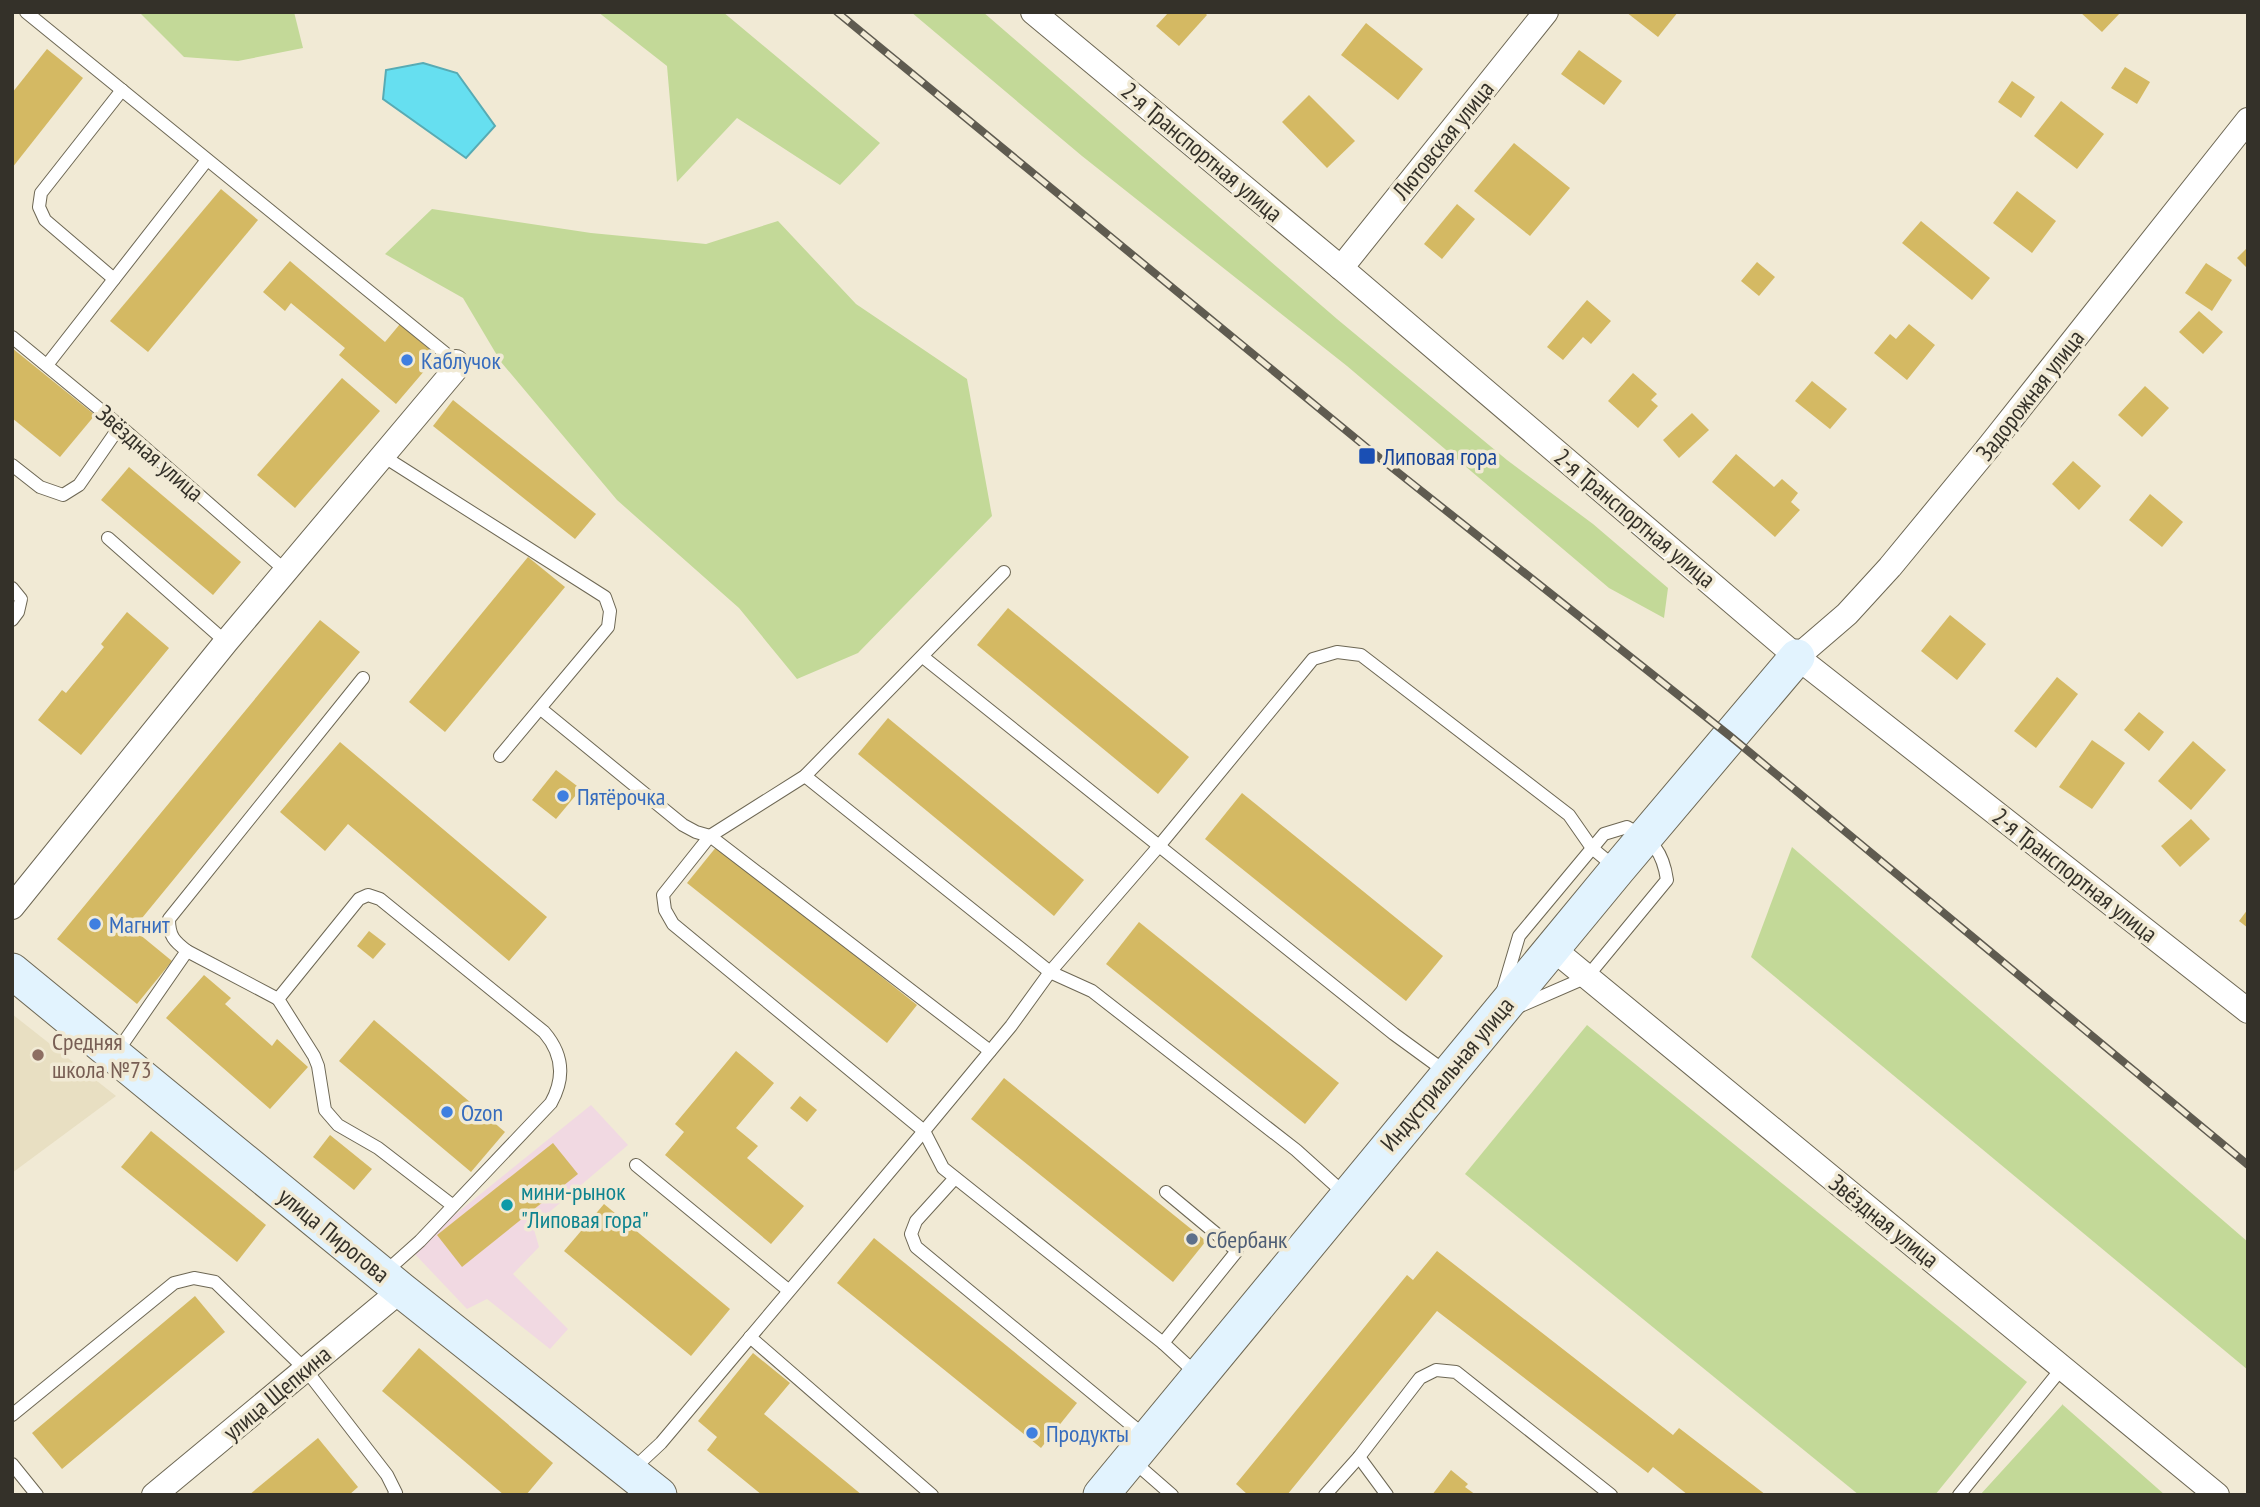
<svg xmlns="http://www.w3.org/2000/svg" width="2260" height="1507" font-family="'PT Sans Narrow',sans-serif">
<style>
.commercial{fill:#f1d9e2}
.built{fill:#e8dfc2}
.green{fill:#c3d998}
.water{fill:#66dff0;stroke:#57abb4;stroke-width:2}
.building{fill:#d4b963}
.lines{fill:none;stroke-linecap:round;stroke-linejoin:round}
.lane-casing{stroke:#6d6754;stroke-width:14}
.street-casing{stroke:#6d6754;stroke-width:26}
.secondary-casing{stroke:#6d6754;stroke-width:37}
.lane{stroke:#fff;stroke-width:12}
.street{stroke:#fff;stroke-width:24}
.secondary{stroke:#e2f3fe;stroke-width:35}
.rail-casing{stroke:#5f5b50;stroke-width:8}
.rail{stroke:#f1ead5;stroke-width:5;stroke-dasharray:16;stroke-linecap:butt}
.shop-dot{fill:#3f7fe0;stroke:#f1ead5;stroke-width:2.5}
.transit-dot{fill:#1a4fb4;stroke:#f1ead5;stroke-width:2.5}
.education-dot{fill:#8d6e63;stroke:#f1ead5;stroke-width:2.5}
.culture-dot{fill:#0f9aa8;stroke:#f1ead5;stroke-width:2.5}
.service-dot{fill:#5c6f8a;stroke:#f1ead5;stroke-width:2.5}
.labels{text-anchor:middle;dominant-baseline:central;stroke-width:7;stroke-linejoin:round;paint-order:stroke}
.street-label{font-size:24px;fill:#343129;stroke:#f1ead5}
.shop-label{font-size:24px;fill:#366cbe;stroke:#f1ead5;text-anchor:start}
.transit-label{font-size:24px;fill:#164399;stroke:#f1ead5;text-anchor:start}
.education-label{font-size:24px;fill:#785e54;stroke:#f1ead5;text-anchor:start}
.culture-label{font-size:24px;fill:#0d838f;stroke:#f1ead5;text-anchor:start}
.service-label{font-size:24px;fill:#4e5e75;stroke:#f1ead5;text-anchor:start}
</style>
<rect width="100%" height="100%" fill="#f1ead5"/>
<!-- commercial -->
<path class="commercial" d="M 591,1105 L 628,1145 L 533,1226 L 539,1247 L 513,1274 L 568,1329 L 550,1349 L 487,1299 L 467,1309 L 411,1250 Z"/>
<!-- built -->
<path class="built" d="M 12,1014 L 116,1096 L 12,1173 Z"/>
<!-- green -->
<g class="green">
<path d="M 139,12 L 294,12 L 303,48 L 238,61 L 184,57 Z"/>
<path d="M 598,12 L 723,12 L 880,143 L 840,185 L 737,118 L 677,182 L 667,66 Z"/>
<path d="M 911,12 L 983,12 L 1337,319 L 1507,460 L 1593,524 L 1668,588 L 1664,618 L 1609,588 L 1347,366 L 1082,156 Z"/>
<path d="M 432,209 L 591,233 L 706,244 L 778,221 L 856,304 L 967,379 L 992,516 L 858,653 L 797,679 L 739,608 L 617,500 L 501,362 L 463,298 L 385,254 Z"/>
<path d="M 1792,847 L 2248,1242 L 2248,1370 L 1751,957 Z"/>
<path d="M 1587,1025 L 2027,1382 L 1935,1495 L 1859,1495 L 1465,1174 Z"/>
<path d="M 2063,1404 L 2063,1405 L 2165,1495 L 1980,1495 Z"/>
</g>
<!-- water -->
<path class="water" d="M 423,63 L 457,73 L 495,126 L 466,158 L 383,99 L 386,70 Z"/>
<!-- building -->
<g class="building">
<path d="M 1169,12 L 1204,12 L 1207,15 L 1179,46 L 1156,26 Z"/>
<path d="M 1626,12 L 1678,12 L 1658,37 Z"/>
<path d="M 2080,12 L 2121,12 L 2102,32 Z"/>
<path d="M 1366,23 L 1423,69 L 1398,100 L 1341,55 Z"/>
<path d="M 47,49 L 83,78 L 12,168 L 12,93 Z"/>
<path d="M 1579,50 L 1622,81 L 1604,105 L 1561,74 Z"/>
<path d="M 2125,67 L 2150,82 L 2137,104 L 2111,88 Z"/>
<path d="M 2012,81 L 2035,97 L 2021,118 L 1998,102 Z"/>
<path d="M 1309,95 L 1355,141 L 1327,168 L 1282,122 Z"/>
<path d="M 2061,101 L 2104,134 L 2077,169 L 2034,136 Z"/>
<path d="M 1514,143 L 1570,188 L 1530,236 L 1474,191 Z"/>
<path d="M 221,189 L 258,220 L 148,352 L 110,321 Z"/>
<path d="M 2017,191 L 2056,221 L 2032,253 L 1993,223 Z"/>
<path d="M 1457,204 L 1475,219 L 1442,259 L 1424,244 Z"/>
<path d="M 1921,221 L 1990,278 L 1972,300 L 1902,243 Z"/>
<path d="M 2248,247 L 2248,269 L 2237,258 Z"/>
<path d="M 290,261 L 385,342 L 400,324 L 437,356 L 396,404 L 339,355 L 345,348 L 291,303 L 285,311 L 263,292 Z"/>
<path d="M 1757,262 L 1775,277 L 1759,296 L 1741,281 Z"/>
<path d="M 2206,263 L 2232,280 L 2212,311 L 2185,293 Z"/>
<path d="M 1587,300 L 1611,321 L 1591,344 L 1583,337 L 1563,360 L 1547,347 Z"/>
<path d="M 2199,311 L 2223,332 L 2203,354 L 2179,332 Z"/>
<path d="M 1909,324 L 1935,345 L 1907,380 L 1874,353 L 1890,334 L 1896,339 Z"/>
<path d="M 12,348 L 95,415 L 60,457 L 12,418 Z"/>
<path d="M 1633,373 L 1657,394 L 1651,400 L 1658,406 L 1638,428 L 1608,401 Z"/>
<path d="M 342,378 L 380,411 L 295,508 L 257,475 Z"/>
<path d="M 1812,381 L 1847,409 L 1830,429 L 1795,401 Z"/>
<path d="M 2145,386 L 2169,408 L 2142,437 L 2118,415 Z"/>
<path d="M 453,400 L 596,514 L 575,539 L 433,426 Z"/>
<path d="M 1692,413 L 1709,430 L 1679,458 L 1663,440 Z"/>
<path d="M 1736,454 L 1774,487 L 1782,479 L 1798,493 L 1791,502 L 1800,510 L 1775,537 L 1712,482 Z"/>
<path d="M 2073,461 L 2101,486 L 2079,510 L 2052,484 Z"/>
<path d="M 129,467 L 241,562 L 213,595 L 101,500 Z"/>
<path d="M 2150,494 L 2183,522 L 2162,547 L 2129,520 Z"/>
<path d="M 528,557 L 565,587 L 445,732 L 409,702 Z"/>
<path d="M 1008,608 L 1189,757 L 1158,794 L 977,645 Z"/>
<path d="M 127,612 L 169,648 L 81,755 L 38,720 L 62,690 L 66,693 L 104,647 L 101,644 Z"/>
<path d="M 1950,615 L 1986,644 L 1957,680 L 1921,651 Z"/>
<path d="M 320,620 L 360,652 L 133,929 L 172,961 L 137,1004 L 57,939 Z"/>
<path d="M 2057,677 L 2078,694 L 2036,748 L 2014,731 Z"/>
<path d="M 2139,712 L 2164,732 L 2149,751 L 2124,730 Z"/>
<path d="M 888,718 L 1084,880 L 1054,916 L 858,754 Z"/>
<path d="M 2092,740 L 2125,763 L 2092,809 L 2059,787 Z"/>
<path d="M 2193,741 L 2226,770 L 2191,810 L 2158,781 Z"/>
<path d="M 340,742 L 547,917 L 509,961 L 348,824 L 325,851 L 280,812 Z"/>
<path d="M 556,770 L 581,789 L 556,819 L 532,800 Z"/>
<path d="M 1242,793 L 1443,956 L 1406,1001 L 1205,839 Z"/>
<path d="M 2191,819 L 2210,839 L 2180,867 L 2161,846 Z"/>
<path d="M 717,846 L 917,1005 L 887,1043 L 687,883 Z"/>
<path d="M 2248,909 L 2248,928 L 2239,921 Z"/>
<path d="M 1139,922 L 1339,1083 L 1305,1124 L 1106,964 Z"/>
<path d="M 369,931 L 386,944 L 373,959 L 357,946 Z"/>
<path d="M 204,975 L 231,998 L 225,1004 L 272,1046 L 277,1039 L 308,1067 L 270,1109 L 166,1018 Z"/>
<path d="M 374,1020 L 505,1132 L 471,1172 L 339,1061 Z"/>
<path d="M 736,1051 L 774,1083 L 736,1128 L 758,1146 L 747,1158 L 804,1206 L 771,1244 L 665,1155 L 684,1132 L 675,1124 Z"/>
<path d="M 1004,1078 L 1206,1241 L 1173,1282 L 971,1119 Z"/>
<path d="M 800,1096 L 817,1110 L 807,1122 L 790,1108 Z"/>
<path d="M 151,1131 L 266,1225 L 237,1262 L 121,1167 Z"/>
<path d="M 330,1135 L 372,1169 L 354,1190 L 313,1157 Z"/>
<path d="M 553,1143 L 578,1174 L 462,1267 L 437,1235 Z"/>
<path d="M 604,1204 L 730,1309 L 691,1356 L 564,1251 Z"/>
<path d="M 874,1238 L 1077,1403 L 1041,1448 L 837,1283 Z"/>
<path d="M 1437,1251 L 1673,1435 L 1679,1428 L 1766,1495 L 1688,1495 L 1653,1467 L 1648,1473 L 1437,1311 L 1287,1495 L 1248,1495 L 1236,1484 L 1407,1275 L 1413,1280 Z"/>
<path d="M 195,1296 L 225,1332 L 62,1469 L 32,1433 Z"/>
<path d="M 419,1348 L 553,1463 L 526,1495 L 504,1495 L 382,1391 Z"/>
<path d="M 753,1353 L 790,1383 L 764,1414 L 862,1495 L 762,1495 L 707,1450 L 717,1437 L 698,1421 Z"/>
<path d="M 318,1438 L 358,1487 L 349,1495 L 249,1495 Z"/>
<path d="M 1451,1470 L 1468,1484 L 1465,1487 L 1476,1495 L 1432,1495 Z"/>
</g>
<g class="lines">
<!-- lane casing -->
<g class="lane-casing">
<g id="lane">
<path d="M 26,12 L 456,362"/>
<path d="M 114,279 L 45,220 L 39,207 L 41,193 L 122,90"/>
<path d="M 12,337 L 120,426 L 286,571"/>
<path d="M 47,365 L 207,160"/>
<path d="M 383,456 L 605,597 L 610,611 L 608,627 L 500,756"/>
<path d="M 12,465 L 40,487 L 63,495 L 79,485 L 120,426"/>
<path d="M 108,538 L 226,642"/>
<path d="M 1004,572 L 805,776 L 710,836 L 663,895 L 665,910 L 673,924 L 924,1131 L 943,1168 L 1163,1343 L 1199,1376"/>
<path d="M 12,588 L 21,599 L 18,612 L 12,620"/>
<path d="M 923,657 L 1394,1034 L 1446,1072"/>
<path d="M 541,709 L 683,825 L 696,832 L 710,836 L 990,1051"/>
<path d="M 805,776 L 1050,972 L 1092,991 L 1296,1150 L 1346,1195"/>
<path d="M 1627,827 C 1653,840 1663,852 1667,880 L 1587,977 L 1495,1017 L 1519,936 L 1604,834 Z"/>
<path d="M 187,951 L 278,999"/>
<path d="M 117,1052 L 187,951 C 174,941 169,936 169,919 L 363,678"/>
<path d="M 636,1165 L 788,1290"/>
<path d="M 955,1178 L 916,1221 L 911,1234 L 916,1247 L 1146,1437"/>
<path d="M 383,1274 L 420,1241 L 551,1103 C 565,1078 563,1054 544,1032 L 380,899 L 368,895 L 359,899 L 278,999 L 314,1056 L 318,1066 L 325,1110 L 338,1125 L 378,1148 L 452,1205"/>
<path d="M 750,1337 L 932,1495"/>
<path d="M 1163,1343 L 1237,1251 L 1166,1192"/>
<path d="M 12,1415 L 174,1283 L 194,1278 L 215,1282 L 306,1370 L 387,1475 L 396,1493 L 394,1495"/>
<path d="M 1359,1457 L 1387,1495"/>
<path d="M 1133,1461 L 1172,1495"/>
<path d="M 12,1464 L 37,1495"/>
<path d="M 631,1471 L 661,1443 L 924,1131 L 1011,1026 L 1050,972 L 1159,846 L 1313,659 L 1337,652 L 1361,655 L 1569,815 L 1592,848 L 1617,869"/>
<path d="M 1325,1495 L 1359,1457 L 1420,1378 L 1436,1370 L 1456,1372 L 1611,1495"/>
<path d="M 1959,1495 L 2062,1368"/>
</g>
</g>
<!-- street casing -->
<g class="street-casing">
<g id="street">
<path d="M 1033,12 L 1341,268 L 1797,657 L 2248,1011"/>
<path d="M 1341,268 L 1546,12"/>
<path d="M 1797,657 L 1847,614 L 1890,567 L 1988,448 L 2248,120"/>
<path d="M 12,907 L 226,642 L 454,371 L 457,367 L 456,362"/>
<path d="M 1552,948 L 2217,1495"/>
<path d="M 154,1495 L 401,1290"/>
</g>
</g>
<!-- secondary casing -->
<g class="secondary-casing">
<g id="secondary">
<path d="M 12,971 L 401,1290 L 659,1495"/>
<path d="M 1101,1495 L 1617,870 L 1797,657"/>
</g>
</g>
<!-- lane -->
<use href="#lane" class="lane"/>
<!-- street -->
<use href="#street" class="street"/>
<!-- secondary -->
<use href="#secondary" class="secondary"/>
<!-- rail casing -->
<g class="rail-casing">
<path id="rail" d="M 837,12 L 1371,451 L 1730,736 L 2248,1165"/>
</g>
<!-- rail -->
<use href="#rail" class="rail"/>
</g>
<!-- markers -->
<g class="shop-dot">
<circle cx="407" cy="360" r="7"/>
<circle cx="563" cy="796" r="7"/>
<circle cx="95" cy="924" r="7"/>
<circle cx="447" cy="1112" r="7"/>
<circle cx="1032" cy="1433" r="7"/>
</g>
<rect class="transit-dot" x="1358" y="447" width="18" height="18" rx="3.5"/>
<circle class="education-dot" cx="38" cy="1055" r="7"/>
<circle class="culture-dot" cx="507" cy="1205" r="7"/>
<circle class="service-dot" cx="1192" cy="1239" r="7"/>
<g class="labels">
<!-- street labels -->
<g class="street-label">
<text transform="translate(1443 140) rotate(-51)">Лютовская улица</text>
<text transform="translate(1202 152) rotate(40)">2-я Транспортная улица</text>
<text transform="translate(2030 395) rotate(-52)">Задорожная улица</text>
<text transform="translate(150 453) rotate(41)">Звёздная улица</text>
<text transform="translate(1635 518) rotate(40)">2-я Транспортная улица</text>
<text transform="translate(2075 875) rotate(38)">2-я Транспортная улица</text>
<text transform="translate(1447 1074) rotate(-50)">Индустриальная улица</text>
<text transform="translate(1884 1221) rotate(39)">Звёздная улица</text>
<text transform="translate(334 1235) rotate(39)">улица Пирогова</text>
<text transform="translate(277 1393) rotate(-40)">улица Щепкина</text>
</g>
<!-- shop labels -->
<g class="shop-label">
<text x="421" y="360">Каблучок</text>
<text x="577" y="796">Пятёрочка</text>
<text x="109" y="924">Магнит</text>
<text x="461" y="1112">Ozon</text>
<text x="1046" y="1433">Продукты</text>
</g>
<!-- transit labels -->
<g class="transit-label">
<text x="1383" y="456">Липовая гора</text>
</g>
<!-- education labels -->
<g class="education-label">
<text x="52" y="1041">Средняя<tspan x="52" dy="28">школа №73</tspan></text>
</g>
<!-- culture labels -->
<g class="culture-label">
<text x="521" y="1191">мини-рынок<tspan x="521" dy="28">"Липовая гора"</tspan></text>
</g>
<!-- service labels -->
<g class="service-label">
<text x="1206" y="1239">Сбербанк</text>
</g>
</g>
<!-- border -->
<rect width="2260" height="1507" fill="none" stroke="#343129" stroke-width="28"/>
</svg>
